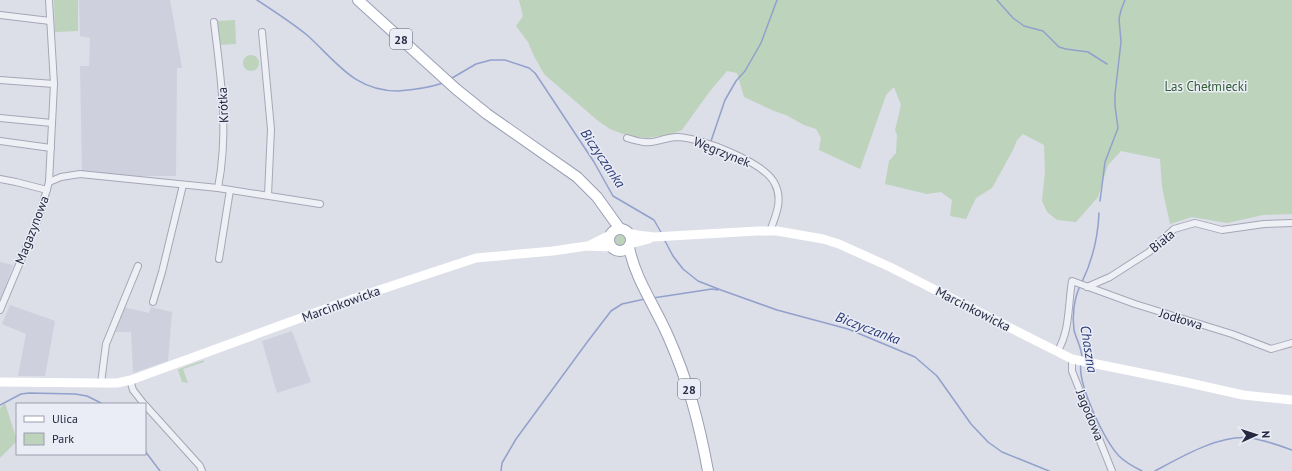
<svg xmlns="http://www.w3.org/2000/svg" width="1292" height="471" font-family="'PT Sans',sans-serif">
<style>
.built{fill:#ced0dd}
.green{fill:#bdd3bc}
.lines{fill:none;stroke-linecap:round;stroke-linejoin:round}
.stream{stroke:#92a1cc;stroke-width:1.5}
.street-casing{stroke:#a5a7b6;stroke-width:8}
.primary-casing{stroke:#9a9fb5;stroke-width:12}
.street{stroke:#eff0f6;stroke-width:6}
.secondary{stroke:#fff;stroke-width:9}
.primary{stroke:#fff;stroke-width:10}
.labels{text-anchor:middle;dominant-baseline:central;stroke-width:3;stroke-linejoin:round;paint-order:stroke}
.shield{fill:#ebedf6;stroke:#606377;stroke-width:1}
.shield-label{font-size:12px;font-weight:bold;fill:#242840}
.park-label{font-size:13px;fill:#305d32;stroke:#ebedf6}
.street-label{font-size:13px;fill:#242840;stroke:#ebedf6}
.water-label{font-size:14px;font-style:italic;fill:#2a3b78;stroke:#ebedf6}
</style>
<rect width="100%" height="100%" fill="#dcdee8"/>
<!-- built -->
<g class="built">
<path d="M 79,0 L 170,0 L 182,68 L 177,68 L 176,176 L 139,176 L 82,172 L 80,66 L 89,66 L 90,38 L 80,36 Z"/>
<path d="M 0,262 L 13,265 L 0,302 Z"/>
<path d="M 10,305 L 55,321 L 45,376 L 18,376 L 26,334 L 2,324 Z"/>
<path d="M 123,307 L 149,313 L 151,307 L 172,312 L 168,361 L 133,373 L 131,332 L 112,332 Z"/>
<path d="M 292,331 L 311,382 L 277,393 L 262,341 Z"/>
</g>
<!-- green -->
<g class="green">
<path d="M 54,0 L 78,0 L 78,31 L 55,32 Z"/>
<path d="M 519,0 L 1292,0 L 1292,214 L 1263,215 L 1227,223 L 1192,217 L 1170,224 L 1162,187 L 1160,159 L 1121,151 L 1108,165 L 1098,197 L 1076,222 L 1057,220 L 1047,212 L 1042,201 L 1045,172 L 1044,145 L 1023,134 L 1017,140 L 1013,150 L 992,188 L 976,198 L 966,219 L 950,216 L 952,200 L 941,192 L 927,194 L 885,184 L 889,161 L 896,153 L 897,135 L 895,130 L 901,105 L 894,87 L 886,95 L 860,169 L 819,150 L 821,138 L 816,129 L 804,125 L 786,115 L 774,111 L 744,97 L 737,73 L 727,71 L 710,91 L 682,130 L 672,134 L 647,138 L 626,135 L 610,129 L 597,120 L 544,74 L 534,56 L 528,42 L 516,26 L 523,16 Z"/>
<path d="M 235,20 L 236,44 L 220,45 L 216,21 Z"/>
<circle cx="251" cy="63" r="8"/>
<circle cx="619" cy="240" r="7"/>
<path d="M 204,360 L 204,362 L 183,369 L 188,383 L 182,382 L 178,370 L 179,369 Z"/>
<path d="M 5,403 L 17,441 L 0,458 L 0,408 Z"/>
</g>
<g class="lines">
<!-- stream -->
<g class="stream">
<path d="M 257,0 C 274,11 291,22 307,35 C 337,62 354,91 398,91 C 413,90 428,88 443,83"/>
<path d="M 997,0 L 1013,18 L 1020,23 L 1024,26 L 1043,31 L 1059,47 L 1066,49 L 1088,52 L 1107,64"/>
<path d="M 452,78 L 476,64 L 491,60 L 505,60 L 529,68 L 535,73 L 547,91 L 594,162 L 613,196 L 654,220 L 662,234"/>
<path d="M 711,141 L 725,100 L 736,81 L 745,71 L 761,43 L 777,0"/>
<path d="M 1100,201 L 1105,162 L 1118,128 L 1115,106 L 1115,94 L 1121,42 L 1119,19 L 1121,10 L 1125,0"/>
<path d="M 664,239 L 673,256 L 683,269 L 698,281 L 721,290 L 777,310 L 848,329 L 915,357 L 937,376 L 971,424 L 988,442 L 1002,452 L 1049,471"/>
<path d="M 1082,282 C 1093,259 1098,238 1099,213"/>
<path d="M 1080,286 C 1074,299 1072,316 1074,330 C 1076,339 1082,348 1082,358"/>
<path d="M 653,298 L 712,289 L 718,290"/>
<path d="M 1081,363 C 1077,384 1105,441 1119,456 C 1126,463 1134,467 1142,471"/>
<path d="M 0,405 L 21,394 L 29,393 L 75,394 L 87,396 L 103,404"/>
<path d="M 145,451 L 160,471"/>
<path d="M 501,471 L 502,463 L 516,439 L 588,341 L 611,311 L 622,304 L 645,299"/>
<path d="M 1155,471 C 1181,457 1220,434 1250,438 C 1265,440 1278,445 1292,450"/>
</g>
<!-- street casing -->
<g class="street-casing">
<g id="street">
<path d="M 0,15 L 50,21"/>
<path d="M 214,22 C 221,79 229,131 218,188"/>
<path d="M 262,32 L 271,129 L 268,195"/>
<path d="M 0,80 L 54,84"/>
<path d="M 0,118 L 52,123"/>
<path d="M 627,138 C 637,141 647,144 657,141 C 664,139 671,137 678,137 C 701,138 765,162 775,184 C 783,200 776,215 770,231"/>
<path d="M 0,141 L 51,148"/>
<path d="M 0,179 L 16,182 L 47,190"/>
<path d="M 49,182 L 61,177 L 80,174 L 218,188 L 320,204"/>
<path d="M 219,259 L 230,190"/>
<path d="M 1087,287 L 1110,277 L 1149,252 L 1174,229 L 1195,223 L 1222,230 L 1264,224 L 1292,223"/>
<path d="M 153,302 L 162,272 L 183,185"/>
<path d="M 0,310 L 39,217 L 49,182 L 54,84 L 49,0"/>
<path d="M 1057,352 C 1070,332 1068,305 1072,281 L 1135,304 L 1232,334 L 1271,349 L 1292,343"/>
<path d="M 1072,359 L 1072,371 L 1112,471"/>
<path d="M 130,380 L 133,390 L 144,404"/>
<path d="M 101,383 L 106,344 L 138,266"/>
<path d="M 145,405 L 200,466 L 202,471"/>
</g>
</g>
<!-- primary casing -->
<g class="primary-casing">
<g id="primary">
<path d="M 358,0 L 456,89 L 487,114 L 577,177 L 597,197 L 620,229"/>
<circle cx="620" cy="240" r="11"/>
<path d="M 629,247 C 635,279 655,306 668,336 C 688,381 699,422 708,471"/>
</g>
</g>
<!-- street -->
<use href="#street" class="street"/>
<!-- secondary -->
<g class="secondary">
<path d="M 628,233 L 637,235 L 654,237 L 757,231 L 777,231 L 823,239 L 839,244 L 890,267 L 1072,359 L 1185,382 L 1243,395 L 1292,400"/>
<path d="M 630,244 L 649,239"/>
<path d="M 590,245 L 610,235"/>
<path d="M 0,382 L 101,383 L 117,383 L 131,380 L 361,296 L 476,258 L 553,251 L 587,246 L 611,247"/>
</g>
<!-- primary -->
<use href="#primary" class="primary"/>
</g>
<g class="labels">
<!-- shield labels -->
<g class="shield">
<rect x="390" y="29" width="22" height="20" rx="3"/>
<rect x="678" y="379" width="22" height="20" rx="3"/>
</g>
<g class="shield-label">
<text x="401" y="39">28</text>
<text x="689" y="389">28</text>
</g>
<!-- park labels -->
<g class="park-label">
<text x="1206" y="86">Las Chełmiecki</text>
</g>
<!-- street labels -->
<g class="street-label">
<text transform="translate(223 105) rotate(-93)">Krótka</text>
<text transform="translate(722 152) rotate(22)">Węgrzynek</text>
<text transform="translate(32 230) rotate(-69)">Magazynowa</text>
<text transform="translate(1162 241) rotate(-39)">Biała</text>
<text transform="translate(341 304) rotate(-20)">Marcinkowicka</text>
<text transform="translate(973 309) rotate(27)">Marcinkowicka</text>
<text transform="translate(1181 319) rotate(17)">Jodłowa</text>
<text transform="translate(1090 415) rotate(68)">Jagodowa</text>
</g>
<!-- water labels -->
<g class="water-label">
<text transform="translate(603 158) rotate(56)">Biczyczanka</text>
<text transform="translate(868 328) rotate(21)">Biczyczanka</text>
<text transform="translate(1089 349) rotate(81)">Chaszna</text>
</g>
</g>
<!-- legend -->
<rect x="16" y="403" width="130" height="52" fill="#ebedf6" stroke="#9b9ead"/>
<rect x="24" y="416" width="20" height="6" fill="#ffffff" stroke="#9b9ead"/>
<text x="52" y="423" font-size="12" fill="#242840">Ulica</text>
<rect x="24" y="433" width="20" height="12" fill="#bdd3bc" stroke="#9b9ead"/>
<text x="52" y="443" font-size="12" fill="#242840">Park</text>
<!-- north arrow -->
<g transform="translate(1256 435) rotate(87)" stroke="#ebedf6" stroke-width="3" paint-order="stroke">
<path d="M0-3L7 15L0 10L-7 15Z" fill="#242840"/>
<text y="-6" font-size="11" font-weight="bold" text-anchor="middle" fill="#242840">N</text>
</g>
</svg>
